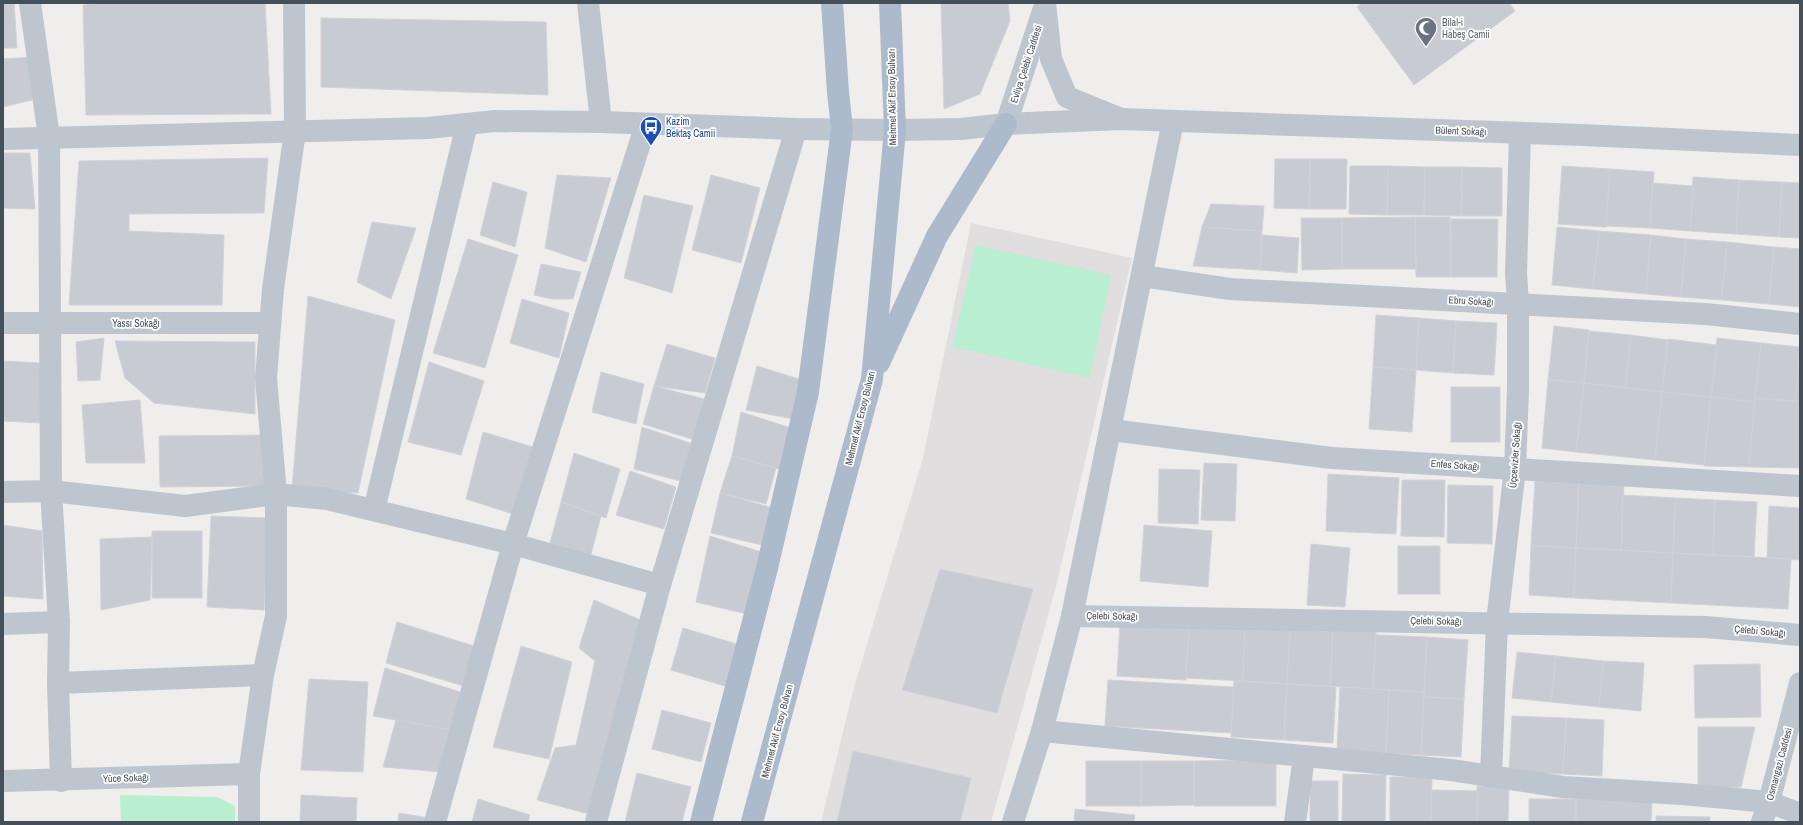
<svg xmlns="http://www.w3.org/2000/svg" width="1803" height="825" font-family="'Archivo Narrow',sans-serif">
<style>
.education{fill:#e1dedf}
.green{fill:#baeed1}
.building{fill:#c9cbd3;stroke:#d1d2d9}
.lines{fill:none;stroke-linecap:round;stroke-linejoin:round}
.minor{stroke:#bdc6cf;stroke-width:22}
.tertiary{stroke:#bdc6cf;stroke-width:22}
.primary{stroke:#acbacc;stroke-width:22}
.labels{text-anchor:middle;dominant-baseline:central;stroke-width:3.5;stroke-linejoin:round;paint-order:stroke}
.worship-label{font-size:10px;fill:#5b616d;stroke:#fff;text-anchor:start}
.street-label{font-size:10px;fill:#454f5a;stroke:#fff}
.transit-label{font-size:10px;fill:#164399;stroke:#fff;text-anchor:start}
</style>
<rect width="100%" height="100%" fill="#f0eded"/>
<!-- education -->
<path class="education" d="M 971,223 L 1132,258 L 1057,583 L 991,822 L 821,822 L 853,691 L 923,458 Z"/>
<!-- green -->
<g class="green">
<path d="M 976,245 L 1111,275 L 1090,378 L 952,347 Z"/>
<path d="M 120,795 L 217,797 L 235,806 L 235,822 L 121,822 Z"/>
</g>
<!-- building -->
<g class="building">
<path d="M 3,3 L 14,3 L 17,48 L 3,48 Z"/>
<path d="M 101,3 L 265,3 L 271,114 L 86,115 L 83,5 Z"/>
<path d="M 941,3 L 1008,3 L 1010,21 L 980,94 L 944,109 Z"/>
<path d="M 1362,3 L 1509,3 L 1515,11 L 1414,85 L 1357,7 Z"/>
<path d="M 321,18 L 546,22 L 548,95 L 321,87 Z"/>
<path d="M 33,57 L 36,99 L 3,107 L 3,59 Z"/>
<path d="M 3,153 L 30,153 L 35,209 L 3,208 Z"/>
<path d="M 268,158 L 264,213 L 129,214 L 129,231 L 224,235 L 222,305 L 69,305 L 79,161 Z"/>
<path d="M 1275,159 L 1310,159 L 1309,209 L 1274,208 Z"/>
<path d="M 1310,159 L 1347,159 L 1346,209 L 1309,209 Z"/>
<path d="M 1350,166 L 1388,166 L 1387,215 L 1349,214 Z"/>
<path d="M 1388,166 L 1425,167 L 1424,215 L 1387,215 Z"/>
<path d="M 1562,166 L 1610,169 L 1606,227 L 1558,224 Z"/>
<path d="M 1425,167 L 1462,167 L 1461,216 L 1424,215 Z"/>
<path d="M 1462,167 L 1502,168 L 1502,216 L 1461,216 Z"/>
<path d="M 1610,169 L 1654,172 L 1650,228 L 1606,226 Z"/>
<path d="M 557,175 L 611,178 L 586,262 L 545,248 Z"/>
<path d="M 711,175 L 760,188 L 741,263 L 692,250 Z"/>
<path d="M 1693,177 L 1739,180 L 1736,234 L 1690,231 Z"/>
<path d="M 1739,180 L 1782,182 L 1779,237 L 1736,234 Z"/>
<path d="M 493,182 L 527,192 L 515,247 L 480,235 Z"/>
<path d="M 1782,182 L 1800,183 L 1800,238 L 1779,237 Z"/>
<path d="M 1653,183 L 1693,186 L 1690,231 L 1650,228 Z"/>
<path d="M 644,195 L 693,206 L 672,293 L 624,278 Z"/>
<path d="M 1211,204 L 1264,206 L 1262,231 L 1202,227 Z"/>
<path d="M 1415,217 L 1450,217 L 1451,277 L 1416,277 Z"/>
<path d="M 1415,217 L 1416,269 L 1342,269 L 1342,218 Z"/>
<path d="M 1301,218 L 1342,218 L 1342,269 L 1302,270 Z"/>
<path d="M 1451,219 L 1498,219 L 1497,277 L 1451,277 Z"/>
<path d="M 372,222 L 416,228 L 391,299 L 357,282 Z"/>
<path d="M 1202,227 L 1262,231 L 1260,270 L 1193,266 Z"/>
<path d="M 1557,227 L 1599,231 L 1593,289 L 1552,285 Z"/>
<path d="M 1599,231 L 1651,235 L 1646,294 L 1593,289 Z"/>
<path d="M 1262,235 L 1299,238 L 1297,273 L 1260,270 Z"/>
<path d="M 1651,235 L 1686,239 L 1681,297 L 1646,294 Z"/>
<path d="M 468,239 L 518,255 L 485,368 L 433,353 Z"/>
<path d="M 1686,239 L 1727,242 L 1722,300 L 1681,297 Z"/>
<path d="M 1727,242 L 1774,247 L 1769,304 L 1722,300 Z"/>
<path d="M 1774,247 L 1800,249 L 1800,307 L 1769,304 Z"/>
<path d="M 541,264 L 581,272 L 573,299 L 552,299 L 534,295 Z"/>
<path d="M 308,296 L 395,320 L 358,493 L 292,489 Z"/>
<path d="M 522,299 L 569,313 L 559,358 L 510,343 Z"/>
<path d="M 1376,315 L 1419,318 L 1416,370 L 1373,367 Z"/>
<path d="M 1419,318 L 1456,321 L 1453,373 L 1416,370 Z"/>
<path d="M 1456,321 L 1497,323 L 1494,375 L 1453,373 Z"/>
<path d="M 1554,326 L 1589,330 L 1584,383 L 1548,380 Z"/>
<path d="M 1589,331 L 1631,335 L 1625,388 L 1584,383 Z"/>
<path d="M 1631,335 L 1668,340 L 1662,392 L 1625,388 Z"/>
<path d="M 104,338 L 100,380 L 78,381 L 76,342 Z"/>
<path d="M 1717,338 L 1761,343 L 1755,402 L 1711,397 Z"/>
<path d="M 1668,339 L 1717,345 L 1711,397 L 1662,392 Z"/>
<path d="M 115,341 L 255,342 L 255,414 L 154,403 L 125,378 Z"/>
<path d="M 1761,343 L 1800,347 L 1795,401 L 1755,398 Z"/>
<path d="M 667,344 L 715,358 L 705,393 L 654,386 Z"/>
<path d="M 1800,352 L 1800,402 L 1795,401 Z"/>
<path d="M 3,361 L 42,363 L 42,423 L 3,421 Z"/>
<path d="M 429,362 L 484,381 L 461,455 L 408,442 Z"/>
<path d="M 757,366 L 802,380 L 793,419 L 746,410 Z"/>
<path d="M 1373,367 L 1416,370 L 1412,432 L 1369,429 Z"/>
<path d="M 601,372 L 644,384 L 636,424 L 592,412 Z"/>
<path d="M 1548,380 L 1584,383 L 1576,452 L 1542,448 Z"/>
<path d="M 1584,383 L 1662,392 L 1655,460 L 1576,452 Z"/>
<path d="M 654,386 L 704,399 L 695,440 L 643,424 Z"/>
<rect x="1451" y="387" width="49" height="55"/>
<path d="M 1662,392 L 1711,397 L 1704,465 L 1655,460 Z"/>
<path d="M 1711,397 L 1755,402 L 1749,467 L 1704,466 Z"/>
<path d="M 1755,398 L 1800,402 L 1800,468 L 1749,467 Z"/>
<path d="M 140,400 L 145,463 L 86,463 L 82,405 Z"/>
<path d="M 741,412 L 791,428 L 780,469 L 732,456 Z"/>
<path d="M 642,427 L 693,444 L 684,482 L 634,469 Z"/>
<path d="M 483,432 L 533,447 L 516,515 L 466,499 Z"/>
<path d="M 269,435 L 269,486 L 160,487 L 159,436 Z"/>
<path d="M 574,453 L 620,469 L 606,518 L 561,502 Z"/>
<path d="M 732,456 L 776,468 L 766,504 L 720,493 Z"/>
<path d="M 1204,463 L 1237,464 L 1235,521 L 1201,520 Z"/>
<path d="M 1159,469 L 1200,470 L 1198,524 L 1158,523 Z"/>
<path d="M 630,471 L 676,487 L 664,529 L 616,515 Z"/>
<path d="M 1328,474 L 1399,478 L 1396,534 L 1326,531 Z"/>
<path d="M 1402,480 L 1445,480 L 1444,537 L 1401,536 Z"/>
<path d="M 1535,481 L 1579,483 L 1576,548 L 1531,546 Z"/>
<path d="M 1579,483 L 1624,485 L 1621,550 L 1576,548 Z"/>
<path d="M 1448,485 L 1493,486 L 1492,544 L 1447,543 Z"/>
<path d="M 720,493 L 773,508 L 766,546 L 711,533 Z"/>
<path d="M 1623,495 L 1676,498 L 1673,553 L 1621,550 Z"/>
<path d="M 1676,498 L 1715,500 L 1713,555 L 1673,553 Z"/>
<path d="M 1715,500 L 1757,502 L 1754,557 L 1713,555 Z"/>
<path d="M 561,502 L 601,516 L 590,558 L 550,543 Z"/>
<path d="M 1769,506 L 1800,508 L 1800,560 L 1767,558 Z"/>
<path d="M 211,516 L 268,518 L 264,610 L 207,607 Z"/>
<path d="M 3,525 L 42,531 L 43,599 L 3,596 Z"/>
<path d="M 1144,525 L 1212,531 L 1208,587 L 1140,581 Z"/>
<rect x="152" y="531" width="50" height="67"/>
<path d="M 710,536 L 765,553 L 747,614 L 696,602 Z"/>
<path d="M 152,537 L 150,600 L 101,610 L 100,539 Z"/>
<path d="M 1311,544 L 1350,548 L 1345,607 L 1307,605 Z"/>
<rect x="1398" y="546" width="42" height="48"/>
<path d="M 1531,546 L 1576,548 L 1574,598 L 1529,595 Z"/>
<path d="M 1576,548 L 1673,553 L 1671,603 L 1574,598 Z"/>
<path d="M 1673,553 L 1791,559 L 1788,609 L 1671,603 Z"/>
<path d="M 940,569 L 1033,589 L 997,713 L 902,690 Z"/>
<path d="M 594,600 L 643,621 L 589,814 L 537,800 L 555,748 L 576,745 L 595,661 L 579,648 Z"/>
<path d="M 397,622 L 474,646 L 464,686 L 386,663 Z"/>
<path d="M 1120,622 L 1189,626 L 1186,680 L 1117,676 Z"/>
<path d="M 1189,626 L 1245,629 L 1243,681 L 1186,678 Z"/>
<path d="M 1245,626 L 1290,628 L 1287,684 L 1243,681 Z"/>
<path d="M 1290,627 L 1333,629 L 1330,686 L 1287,684 Z"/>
<path d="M 683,628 L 740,645 L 728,687 L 671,670 Z"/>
<path d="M 1333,629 L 1376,632 L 1373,689 L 1330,686 Z"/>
<path d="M 1376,635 L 1427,637 L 1424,692 L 1373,689 Z"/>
<path d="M 1427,637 L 1468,640 L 1464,699 L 1424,697 Z"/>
<path d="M 521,646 L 572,662 L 549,759 L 493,747 Z"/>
<path d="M 1517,652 L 1556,656 L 1551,702 L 1512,698 Z"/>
<path d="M 1556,656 L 1603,661 L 1599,707 L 1551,702 Z"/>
<path d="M 1603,661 L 1644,663 L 1641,711 L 1599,707 Z"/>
<path d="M 1760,664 L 1761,717 L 1695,718 L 1694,665 Z"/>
<path d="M 385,668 L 463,693 L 452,730 L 373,716 Z"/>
<path d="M 309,679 L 368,682 L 363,772 L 301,770 Z"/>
<path d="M 1108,680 L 1234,687 L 1231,733 L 1105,726 Z"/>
<path d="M 1234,681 L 1287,684 L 1284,740 L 1231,737 Z"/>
<path d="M 1287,684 L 1336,687 L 1333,743 L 1284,740 Z"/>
<path d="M 1340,687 L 1389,690 L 1386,753 L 1337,750 Z"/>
<path d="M 1389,690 L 1424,692 L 1421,755 L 1386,753 Z"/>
<path d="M 1424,697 L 1464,699 L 1461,757 L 1421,755 Z"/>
<path d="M 662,710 L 711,723 L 701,762 L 652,749 Z"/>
<path d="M 1512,716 L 1566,718 L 1563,774 L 1509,772 Z"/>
<path d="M 1566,718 L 1604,720 L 1602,776 L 1563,774 Z"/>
<path d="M 396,720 L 452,730 L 442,772 L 383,767 Z"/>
<path d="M 1698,727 L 1755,727 L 1741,787 L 1698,788 Z"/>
<path d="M 853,751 L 971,778 L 960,822 L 837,822 Z"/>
<path d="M 1276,760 L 1276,806 L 1194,806 L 1194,761 Z"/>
<rect x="1086" y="761" width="55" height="45"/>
<path d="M 1141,761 L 1194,761 L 1194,805 L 1141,806 Z"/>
<path d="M 637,773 L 691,787 L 682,822 L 625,822 Z"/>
<path d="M 1343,774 L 1386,775 L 1385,822 L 1342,822 Z"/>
<path d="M 1390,777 L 1432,777 L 1431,822 L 1390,822 Z"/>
<rect x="1310" y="781" width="28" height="41"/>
<path d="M 1477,786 L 1509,786 L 1508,822 L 1477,822 Z"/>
<path d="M 1432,790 L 1478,791 L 1477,822 L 1431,822 Z"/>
<path d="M 301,795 L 357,798 L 356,822 L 300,822 Z"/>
<path d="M 478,799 L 530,815 L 528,822 L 472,822 Z"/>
<rect x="1529" y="799" width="47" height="23"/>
<path d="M 1576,799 L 1652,800 L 1651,822 L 1576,822 Z"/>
<path d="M 1075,809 L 1135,815 L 1134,822 L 1074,822 Z"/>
<path d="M 399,813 L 429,818 L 428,822 L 398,822 Z"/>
<path d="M 1656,816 L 1710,817 L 1710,822 L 1656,822 Z"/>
</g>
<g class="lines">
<!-- minor -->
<g class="minor">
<path d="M 30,3 L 49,137 L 51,491 L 59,622 L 58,683 L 61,781"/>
<path d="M 588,3 L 601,122"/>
<path d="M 3,139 L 428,128 L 495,121 L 601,122 L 796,129 L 895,130 L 961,129 L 1006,124 L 1121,119 L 1582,135 L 1800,145"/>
<path d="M 1142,276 L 1230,289 L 1706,314 L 1800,324"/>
<path d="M 3,323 L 270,323"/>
<path d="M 1111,430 L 1332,458 L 1800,486"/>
<path d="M 3,492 L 51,491 L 185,506 L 276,494 L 327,499 L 513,544 L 660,585"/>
<path d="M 374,510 L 467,124"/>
<path d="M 1072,616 L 1705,627 L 1800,635"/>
<path d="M 3,624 L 59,622"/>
<path d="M 58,683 L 263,675"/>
<path d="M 1042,731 L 1451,770 L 1563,787 L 1682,794 L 1769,802 L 1800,814"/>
<path d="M 1491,777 L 1497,622 L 1515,469 L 1518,389 L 1518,303 L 1516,273 L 1520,133"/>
<path d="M 3,781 L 249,774"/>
<path d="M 249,822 L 249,774 L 263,675 L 276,616 L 276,494 L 266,378 L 273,289 L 295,131 L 294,3"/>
<path d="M 435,822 L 513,544 L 646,124"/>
<path d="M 596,822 L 660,585 L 796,129"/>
<path d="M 1013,822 L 1042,731 L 1072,616 L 1173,121"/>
<path d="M 1295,822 L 1304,757"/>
<path d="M 1762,822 L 1769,802 L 1800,683"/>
</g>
<!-- tertiary -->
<g class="tertiary">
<path d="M 1045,3 L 1051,59 L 1067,97 L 1121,119"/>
<path d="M 1006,124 L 1043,11"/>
</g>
<!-- primary -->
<g class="primary">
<path d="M 879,363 L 937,236 L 1006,124"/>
<path d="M 701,822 L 767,568 L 808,392 L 842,129 L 838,92 L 832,3"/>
<path d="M 752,822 L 872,379 L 895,130 L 890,3"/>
</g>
</g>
<!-- icons -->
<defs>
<g id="mosque-pin" transform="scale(1.15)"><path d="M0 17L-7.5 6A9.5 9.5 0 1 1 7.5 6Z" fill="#6b7280" stroke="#fff"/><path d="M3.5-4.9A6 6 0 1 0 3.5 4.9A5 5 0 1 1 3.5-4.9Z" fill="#fff"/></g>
<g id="bus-pin" transform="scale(1.15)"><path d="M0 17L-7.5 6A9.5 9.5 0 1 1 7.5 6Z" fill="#1a4fb4" stroke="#fff"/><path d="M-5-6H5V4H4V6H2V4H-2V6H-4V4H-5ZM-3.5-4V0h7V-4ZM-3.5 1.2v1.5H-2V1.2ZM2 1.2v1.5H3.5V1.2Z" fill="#fff"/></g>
</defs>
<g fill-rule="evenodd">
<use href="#mosque-pin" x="1426" y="28"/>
<use href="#bus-pin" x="651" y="127"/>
</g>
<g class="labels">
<!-- worship labels -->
<g class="worship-label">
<text x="1442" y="22">Bilal-i<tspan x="1442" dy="12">Habeş Camii</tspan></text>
</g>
<!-- street labels -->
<g class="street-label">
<text transform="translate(1026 64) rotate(-72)">Evliya Çelebi Caddesi</text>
<text transform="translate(892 97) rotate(-91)">Mehmet Akif Ersoy Bulvarı</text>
<text transform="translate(1461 131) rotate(2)">Bülent Sokağı</text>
<text transform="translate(1471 301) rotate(3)">Ebru Sokağı</text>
<text x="136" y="323">Yassı Sokağı</text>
<text transform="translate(860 418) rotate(-76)">Mehmet Akif Ersoy Bulvarı</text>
<text transform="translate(1515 455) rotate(-86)">Üçcevizler Sokağı</text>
<text transform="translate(1455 465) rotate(4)">Enfes Sokağı</text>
<text transform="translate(1112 616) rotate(1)">Çelebi Sokağı</text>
<text transform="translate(1436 621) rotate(1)">Çelebi Sokağı</text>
<text transform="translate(1760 631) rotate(5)">Çelebi Sokağı</text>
<text transform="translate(777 731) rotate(-75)">Mehmet Akif Ersoy Bulvarı</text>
<text transform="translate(1779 764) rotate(-75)">Osmangazi Caddesi</text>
<text transform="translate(126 778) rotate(-2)">Yüce Sokağı</text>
</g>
<!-- transit labels -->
<g class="transit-label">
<text x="666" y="121">Kazim<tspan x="666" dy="12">Bektaş Camii</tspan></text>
</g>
</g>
<!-- border -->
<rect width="1803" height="825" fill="none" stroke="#454f5a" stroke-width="8"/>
</svg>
